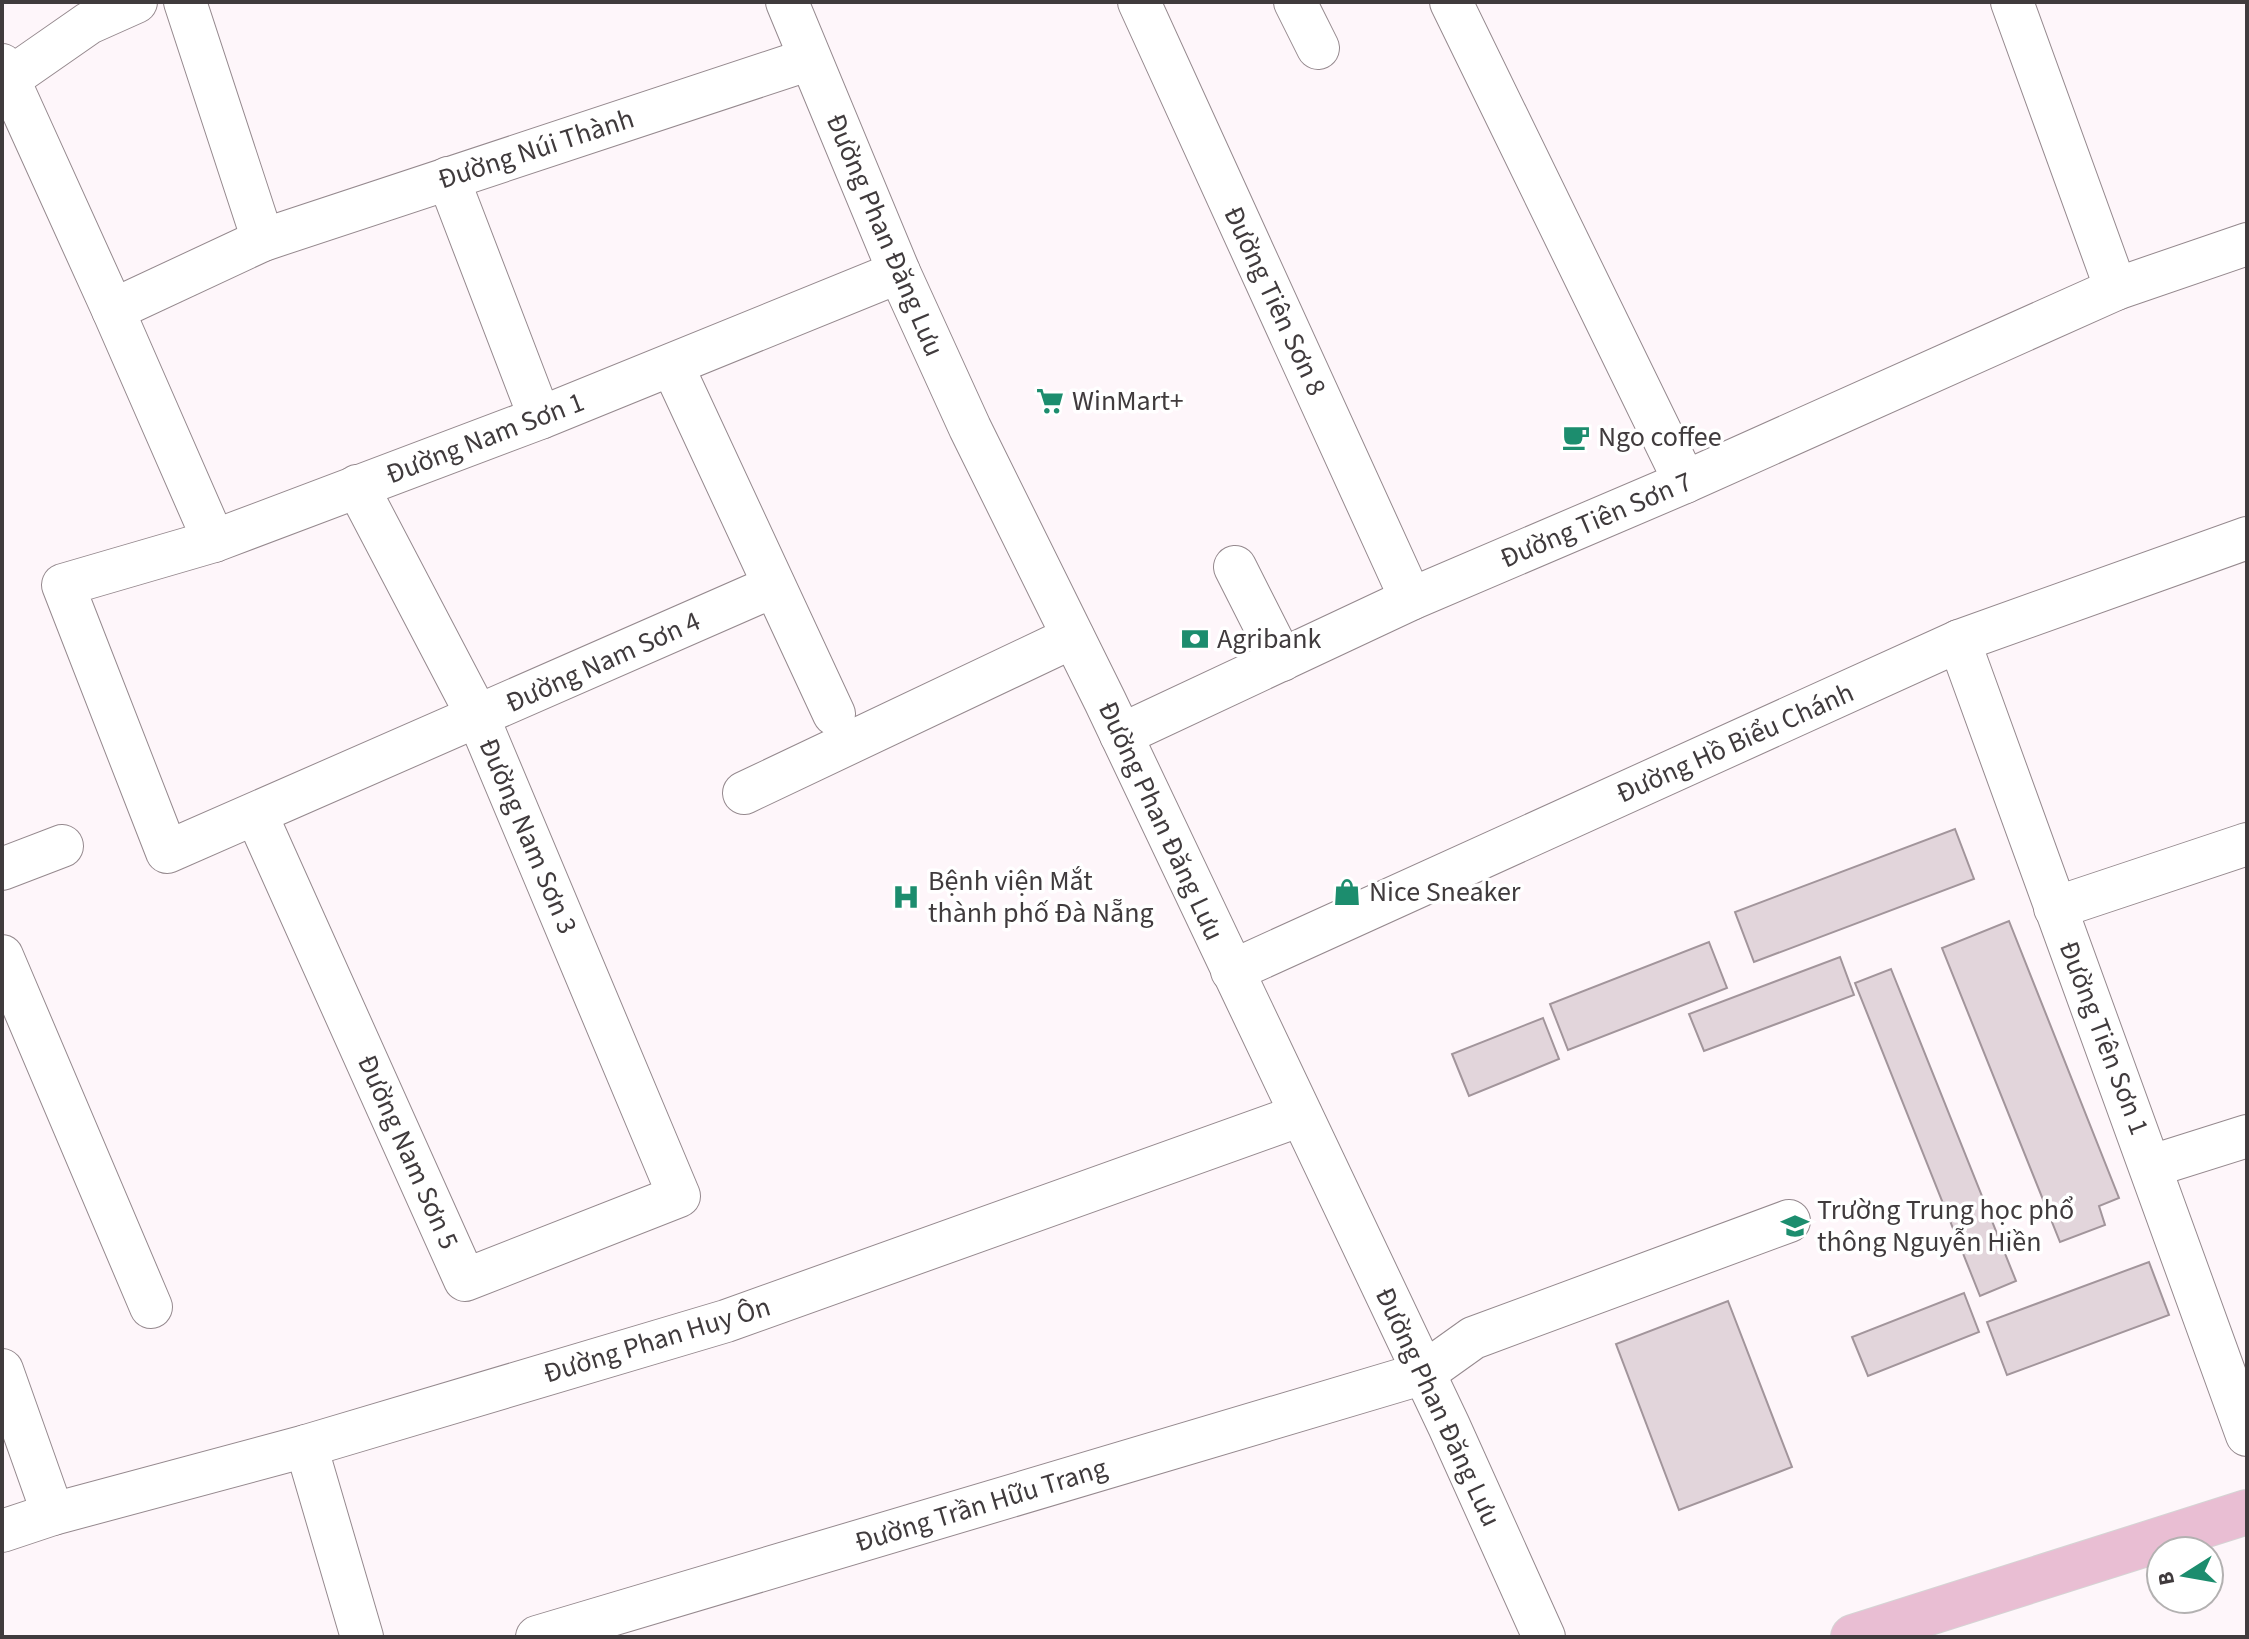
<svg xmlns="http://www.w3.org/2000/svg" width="2249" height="1639" font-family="'Source Sans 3',sans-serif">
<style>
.building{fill:#e2d5db;stroke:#a2959b;stroke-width:2}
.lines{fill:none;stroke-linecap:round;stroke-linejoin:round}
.minor-casing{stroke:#95898e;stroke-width:44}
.major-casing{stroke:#d5d4d4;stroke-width:46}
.minor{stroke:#fff;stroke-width:42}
.major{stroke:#e9bed3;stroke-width:44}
.labels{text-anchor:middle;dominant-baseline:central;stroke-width:7;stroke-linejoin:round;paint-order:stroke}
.street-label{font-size:28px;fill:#403b3d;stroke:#fff}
.poi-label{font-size:28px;fill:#403b3d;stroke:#fff;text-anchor:start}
</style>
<rect width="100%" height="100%" fill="#fef6fa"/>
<!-- building -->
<g class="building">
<path d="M 1955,829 L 1974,879 L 1754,962 L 1735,912 Z"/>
<path d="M 2009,921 L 2119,1198 L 2099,1206 L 2105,1225 L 2060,1242 L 1942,948 Z"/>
<path d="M 1709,942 L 1727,988 L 1568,1050 L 1550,1004 Z"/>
<path d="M 1840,957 L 1854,995 L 1704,1051 L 1689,1014 Z"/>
<path d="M 1891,969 L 2016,1281 L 1980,1296 L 1855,983 Z"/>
<path d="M 1543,1018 L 1559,1059 L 1469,1096 L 1452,1054 Z"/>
<path d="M 2149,1262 L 2169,1315 L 2007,1375 L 1987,1322 Z"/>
<path d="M 1964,1293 L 1979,1332 L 1868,1376 L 1852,1337 Z"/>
<path d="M 1728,1301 L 1792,1467 L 1679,1510 L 1616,1344 Z"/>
</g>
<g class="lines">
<!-- minor casing -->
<g class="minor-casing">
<g id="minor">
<path d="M 185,2 L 263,240"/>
<path d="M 787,2 L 899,272 L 970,428 L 1105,701 L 1449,1426 L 1544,1637"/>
<path d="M 1139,2 L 1411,599"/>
<path d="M 1295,2 L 1318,48"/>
<path d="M 1451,2 L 1685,482"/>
<path d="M 2012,2 L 2116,289"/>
<path d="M 2,65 L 113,310 L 214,541"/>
<path d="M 10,78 L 89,23 L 136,2"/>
<path d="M 448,178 L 540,418"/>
<path d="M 113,310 L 263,240 L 810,59"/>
<path d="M 672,365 L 834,714"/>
<path d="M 1235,567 L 1282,660"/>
<path d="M 774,586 L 167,852 L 63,585 L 214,541 L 540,418 L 899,272"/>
<path d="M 1959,641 L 2247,1435"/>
<path d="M 1121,735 L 1411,599 L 1685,482 L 2116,289 L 2247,244"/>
<path d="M 744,793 L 1073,637"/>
<path d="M 256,814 L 465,1280 L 679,1196 L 478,717 L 357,486"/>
<path d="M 2,869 L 62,846"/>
<path d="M 2055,908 L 2247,844"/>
<path d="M 2,956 L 151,1307"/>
<path d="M 1232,971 L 1959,641 L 2247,538"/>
<path d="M 2152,1166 L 2247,1136"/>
<path d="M 2,1370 L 53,1514"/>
<path d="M 306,1446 L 362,1637"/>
<path d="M 2,1531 L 53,1514 L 306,1446 L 726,1321 L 1301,1115"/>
<path d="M 537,1637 L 1424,1373 L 1473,1338 L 1789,1221"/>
</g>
</g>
<!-- major casing -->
<g class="major-casing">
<path id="major" d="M 1853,1637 L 2247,1512"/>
</g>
<!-- minor -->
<use href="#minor" class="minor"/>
<!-- major -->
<use href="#major" class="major"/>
</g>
<!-- icons -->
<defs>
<g id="supermarket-bare" transform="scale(2.16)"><path d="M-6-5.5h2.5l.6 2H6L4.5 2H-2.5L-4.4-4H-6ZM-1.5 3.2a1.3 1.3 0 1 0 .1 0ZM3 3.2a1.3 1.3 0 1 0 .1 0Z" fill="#1c8d6e" stroke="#fff" stroke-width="2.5" paint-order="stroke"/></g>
<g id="cafe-bare" transform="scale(2.16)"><path d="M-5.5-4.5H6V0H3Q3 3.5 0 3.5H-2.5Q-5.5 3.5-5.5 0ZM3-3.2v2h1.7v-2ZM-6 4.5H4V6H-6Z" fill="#1c8d6e" stroke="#fff" stroke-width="2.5" paint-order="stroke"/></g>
<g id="bank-bare" transform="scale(2.16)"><path d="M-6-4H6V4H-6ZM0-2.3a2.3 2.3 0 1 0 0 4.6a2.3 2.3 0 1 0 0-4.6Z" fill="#1c8d6e" stroke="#fff" stroke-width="2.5" paint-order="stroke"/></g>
<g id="shop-bare" transform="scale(2.16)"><path d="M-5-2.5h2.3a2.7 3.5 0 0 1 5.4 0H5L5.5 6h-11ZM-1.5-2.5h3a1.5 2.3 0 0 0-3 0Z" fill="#1c8d6e" stroke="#fff" stroke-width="2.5" paint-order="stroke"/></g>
<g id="hospital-bare" transform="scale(2.16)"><path d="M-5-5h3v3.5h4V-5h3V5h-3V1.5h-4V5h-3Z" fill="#1c8d6e" stroke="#fff" stroke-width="2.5" paint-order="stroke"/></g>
<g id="school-bare" transform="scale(2.16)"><path d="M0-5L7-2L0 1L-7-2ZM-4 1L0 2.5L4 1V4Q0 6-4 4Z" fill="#1c8d6e" stroke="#fff" stroke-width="2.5" paint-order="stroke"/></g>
</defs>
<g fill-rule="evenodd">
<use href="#supermarket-bare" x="1050" y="401"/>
<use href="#cafe-bare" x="1576" y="437"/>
<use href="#bank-bare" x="1195" y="639"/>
<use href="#shop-bare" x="1347" y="892"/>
<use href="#hospital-bare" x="906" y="897"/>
<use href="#school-bare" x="1795" y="1226"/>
</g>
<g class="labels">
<!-- street labels -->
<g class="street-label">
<text transform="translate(536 149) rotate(-18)">Đường Núi Thành</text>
<text transform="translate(885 235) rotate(67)">Đường Phan Đăng Lưu</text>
<text transform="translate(1275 301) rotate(65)">Đường Tiên Sơn 8</text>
<text transform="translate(485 438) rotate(-21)">Đường Nam Sơn 1</text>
<text transform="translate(1596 520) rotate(-23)">Đường Tiên Sơn 7</text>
<text transform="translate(603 662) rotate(-24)">Đường Nam Sơn 4</text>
<text transform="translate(1735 743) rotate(-24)">Đường Hồ Biểu Chánh</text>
<text transform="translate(1161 821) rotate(65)">Đường Phan Đăng Lưu</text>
<text transform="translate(528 836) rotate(67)">Đường Nam Sơn 3</text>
<text transform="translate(2104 1038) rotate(69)">Đường Tiên Sơn 1</text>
<text transform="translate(408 1152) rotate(66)">Đường Nam Sơn 5</text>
<text transform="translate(657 1340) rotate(-17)">Đường Phan Huy Ôn</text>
<text transform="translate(1438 1407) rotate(65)">Đường Phan Đăng Lưu</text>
<text transform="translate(981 1505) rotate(-17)">Đường Trần Hữu Trang</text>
</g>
<!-- poi labels -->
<g class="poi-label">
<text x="1072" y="401">WinMart+</text>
<text x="1598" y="437">Ngo coffee</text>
<text x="1217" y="639">Agribank</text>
<text x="928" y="881">Bệnh viện Mắt<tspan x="928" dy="32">thành phố Đà Nẵng</tspan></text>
<text x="1369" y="892">Nice Sneaker</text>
<text x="1817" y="1210">Trường Trung học phổ<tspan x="1817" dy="32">thông Nguyễn Hiền</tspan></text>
</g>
</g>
<!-- border -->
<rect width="2249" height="1639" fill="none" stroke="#403b3d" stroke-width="8"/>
<!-- north arrow -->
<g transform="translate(2185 1575) rotate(259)"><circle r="38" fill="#ffffff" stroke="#b3b1b1" stroke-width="2"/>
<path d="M0-6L14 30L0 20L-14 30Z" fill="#1c8d6e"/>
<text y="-12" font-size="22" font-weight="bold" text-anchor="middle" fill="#403b3d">B</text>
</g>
</svg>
